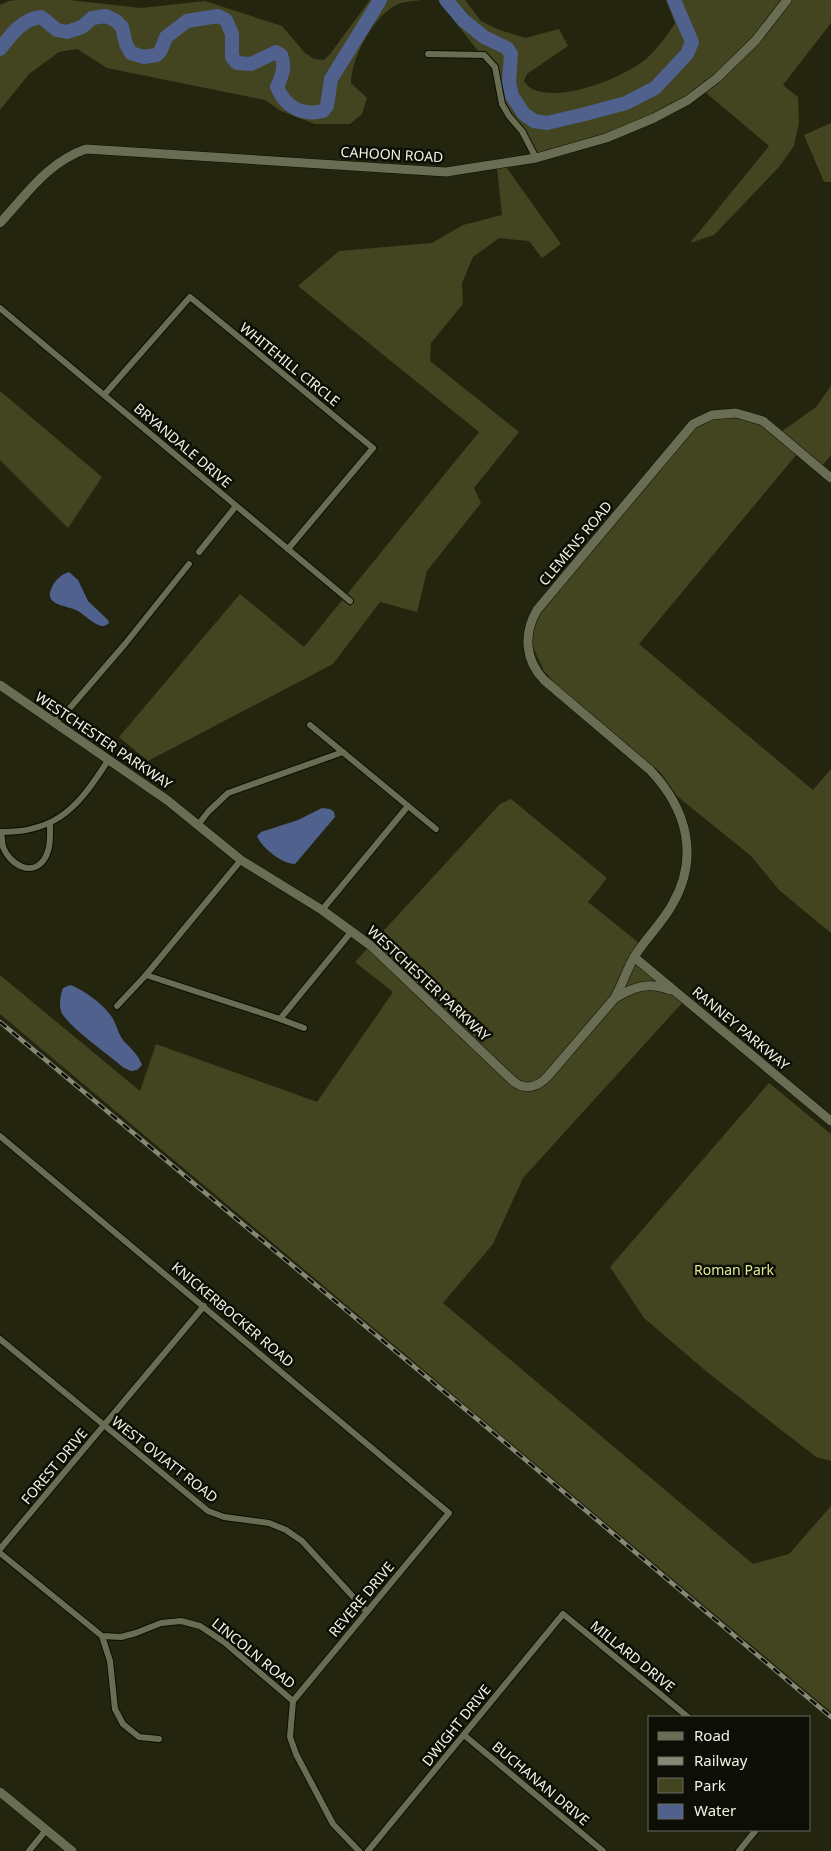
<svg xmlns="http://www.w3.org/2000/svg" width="831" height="1851" font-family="'Noto Sans',sans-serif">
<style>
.green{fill:#424520}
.water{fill:#51618e}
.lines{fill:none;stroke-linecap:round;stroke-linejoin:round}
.river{stroke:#51618e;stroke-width:14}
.minor-casing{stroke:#0d0e00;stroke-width:8}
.tertiary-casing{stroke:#0d0e00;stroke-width:10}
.minor{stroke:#696d53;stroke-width:6}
.tertiary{stroke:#696d53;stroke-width:9}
.rail-casing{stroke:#878977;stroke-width:4.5}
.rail{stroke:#0d0e05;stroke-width:2.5;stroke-dasharray:8;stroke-linecap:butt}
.labels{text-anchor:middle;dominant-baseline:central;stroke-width:5;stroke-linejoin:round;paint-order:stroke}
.street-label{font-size:14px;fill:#f1f4e5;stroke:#0d0e05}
.park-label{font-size:14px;fill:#dfe895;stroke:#0d0e05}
</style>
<rect width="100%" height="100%" fill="#23250f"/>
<!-- green -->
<g class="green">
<path d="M 69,0 L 141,8 L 205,1 L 282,26 L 305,53 L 314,59 L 324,60 L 330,54 L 370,0 L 423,0 C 415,1 403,1 396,5 C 373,17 351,58 351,83 L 367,98 L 362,114 L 350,124 L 315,124 L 281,111 L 265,100 L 107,68 L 77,49 L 59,52 L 29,74 L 0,110 L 0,5 L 9,1 L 16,0 Z"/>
<path d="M 438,0 L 465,0 L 481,21 L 497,29 L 525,38 L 559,29 L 568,46 L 527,74 L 524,81 C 526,83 529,88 532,89 C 560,103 623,78 646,59 C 657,49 667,36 675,23 L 666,0 L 831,0 L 831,23 L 783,85 L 798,97 L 799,122 L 794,146 L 779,167 L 714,235 L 690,243 L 769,146 L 705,92 L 681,107 L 535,161 L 517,131 L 500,108 L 492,69 Z"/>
<path d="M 831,123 L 831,182 L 824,182 L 804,135 Z"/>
<path d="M 506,167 L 561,244 L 542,258 L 529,241 L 499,238 L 473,257 L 462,283 L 463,304 L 431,343 L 430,361 L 519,432 L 474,488 L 481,503 L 427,571 L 417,612 L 380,602 L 333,664 L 148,761 L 119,737 L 240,594 L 304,647 L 479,432 L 298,286 L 339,251 L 432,243 L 463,225 L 502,215 L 497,168 Z"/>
<path d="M 831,386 L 831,455 L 822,466 L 781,432 L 816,407 Z"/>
<path d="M 0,391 L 102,477 L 68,528 L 0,460 Z"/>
<path d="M 736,416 L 761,425 L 797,454 L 639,644 L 813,790 L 831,769 L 831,933 L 779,890 L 751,856 L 677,796 L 660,772 L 558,687 L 544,671 L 531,643 L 533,627 L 541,611 L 695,427 L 710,419 Z"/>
<path d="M 511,799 L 607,878 L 588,902 L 639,943 L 629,958 L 683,1002 L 523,1178 L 493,1244 L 443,1303 L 753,1564 L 789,1554 L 831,1506 L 831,1712 L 0,1014 L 0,975 L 140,1091 L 156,1044 L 317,1102 L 393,992 L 355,962 L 500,804 Z"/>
<path d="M 769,1083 L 831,1134 L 831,1461 L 816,1457 L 707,1372 L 644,1318 L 610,1267 Z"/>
</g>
<!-- water -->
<g class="water">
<path d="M 69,572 L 78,580 L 88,601 L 108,620 L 109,623 C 106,625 106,626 102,626 C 94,625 85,615 78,611 C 68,605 42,606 52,587 C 56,579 62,574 69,572 Z"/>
<path d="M 322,808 L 330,809 L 334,812 L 335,817 L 295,864 C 282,864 262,848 257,836 L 261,832 L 298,820 Z"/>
<path d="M 70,985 C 83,989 106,1006 113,1019 C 117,1026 118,1033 123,1040 C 130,1048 138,1054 142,1065 L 137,1070 L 131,1071 L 124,1068 C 108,1054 74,1031 63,1015 C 58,1008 60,996 63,988 Z"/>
</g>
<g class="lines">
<!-- river -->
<g class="river">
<path d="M 446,0 L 463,20 L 484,37 L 507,48 L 511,54 L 509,82 L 512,96 L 524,114 L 534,121 L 547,123 L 585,114 L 626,103 L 655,88 L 687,54 L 692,42 L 674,0"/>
<path d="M 0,49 C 11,35 22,19 41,17 L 57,30 L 67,32 L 82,27 L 92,18 L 106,16 L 116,21 L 122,27 L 126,44 L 131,53 L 144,57 L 157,55 L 161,50 L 166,37 L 187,21 L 218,16 L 226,20 L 232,34 L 232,57 L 237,63 L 251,64 L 276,52 L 281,55 C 286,67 282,75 277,87 C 285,107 302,116 323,111 L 327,106 L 331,79 L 380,0"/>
</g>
<!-- minor casing -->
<g class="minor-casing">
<g id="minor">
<path d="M 428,54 L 484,55 L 495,67 L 502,104 L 509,116 L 522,131 L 536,158"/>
<path d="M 0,308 L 350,601"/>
<path d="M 104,395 L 190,297 L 373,448 L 288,549"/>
<path d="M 199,552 L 236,506"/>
<path d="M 52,722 L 62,717 L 125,644 L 189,564"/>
<path d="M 310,725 L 436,829"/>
<path d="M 198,825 L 208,812 L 228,793 L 343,752"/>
<path d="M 0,832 C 59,833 80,804 109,759"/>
<path d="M 1,832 C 2,837 2,843 3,847 C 10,865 33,878 45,858 C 51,848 50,835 50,823"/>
<path d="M 322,910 L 408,806"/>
<path d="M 146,975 L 241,860"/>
<path d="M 117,1006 L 146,975 L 280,1019 L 352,931"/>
<path d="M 280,1019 L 304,1028"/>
<path d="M 0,1136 L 449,1513 L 293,1701"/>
<path d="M 0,1339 L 208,1511 L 224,1517 L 269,1523 L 286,1530 L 302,1541 L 367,1612"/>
<path d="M 0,1549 L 204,1306"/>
<path d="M 0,1553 L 102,1636 L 121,1637 L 136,1633 L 161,1623 L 181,1621 L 200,1626 L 224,1642 L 293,1701"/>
<path d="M 102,1636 L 110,1661 L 115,1709 L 123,1724 L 139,1737 L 159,1739"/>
<path d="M 293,1701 L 290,1737 L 296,1754 L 333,1824 L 359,1851"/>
<path d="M 464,1735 L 603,1851"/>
<path d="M 29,1851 L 46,1830"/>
<path d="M 368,1851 L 563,1614 L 688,1717"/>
<path d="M 739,1851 L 756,1830"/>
</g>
</g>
<!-- tertiary casing -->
<g class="tertiary-casing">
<g id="tertiary">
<path d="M 0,223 C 27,194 48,162 86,149 L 446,172 L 536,158 L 606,138 L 654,118 L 688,100 L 717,78 L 756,40 L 787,0"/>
<path d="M 0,685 L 167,800 L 241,860 L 322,910 L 370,945 L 513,1081 C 525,1091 538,1087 548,1076 L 614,999 C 623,984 627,968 636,954 C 647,937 662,923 672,905 C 700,857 687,809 650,770 L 544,680 C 525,660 523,634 537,610 L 693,424 L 712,415 L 736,413 L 763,421 L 831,478"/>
<path d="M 634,957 L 831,1121"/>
<path d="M 617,997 C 635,986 650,982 670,990"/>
<path d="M 0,1792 L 72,1851"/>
</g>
</g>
<!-- minor -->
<use href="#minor" class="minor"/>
<!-- tertiary -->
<use href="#tertiary" class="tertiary"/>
<!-- rail casing -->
<g class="rail-casing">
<path id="rail" d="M 0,1022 L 477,1419 L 831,1717"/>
</g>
<!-- rail -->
<use href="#rail" class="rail"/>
</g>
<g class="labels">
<!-- street labels -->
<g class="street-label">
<text transform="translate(392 154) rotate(3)">CAHOON ROAD</text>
<text transform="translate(290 364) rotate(39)">WHITEHILL CIRCLE</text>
<text transform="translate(183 445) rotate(40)">BRYANDALE DRIVE</text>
<text transform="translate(575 543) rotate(-50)">CLEMENS ROAD</text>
<text transform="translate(104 740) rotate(34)">WESTCHESTER PARKWAY</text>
<text transform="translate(429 983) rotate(43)">WESTCHESTER PARKWAY</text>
<text transform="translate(741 1028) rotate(40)">RANNEY PARKWAY</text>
<text transform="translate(233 1314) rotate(40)">KNICKERBOCKER ROAD</text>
<text transform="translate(165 1459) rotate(38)">WEST OVIATT ROAD</text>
<text transform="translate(54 1466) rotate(-50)">FOREST DRIVE</text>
<text transform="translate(361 1599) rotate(-50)">REVERE DRIVE</text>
<text transform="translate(254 1653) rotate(39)">LINCOLN ROAD</text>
<text transform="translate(633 1656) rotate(39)">MILLARD DRIVE</text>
<text transform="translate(456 1725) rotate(-51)">DWIGHT DRIVE</text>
<text transform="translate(541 1783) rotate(40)">BUCHANAN DRIVE</text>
</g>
<!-- park labels -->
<g class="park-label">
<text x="734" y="1269">Roman Park</text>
</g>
</g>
<!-- legend -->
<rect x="648" y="1716" width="162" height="115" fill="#0d0e05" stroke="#686a5f"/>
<rect x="658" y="1732" width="25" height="8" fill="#696d53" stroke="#686a5f"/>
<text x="694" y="1741" font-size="15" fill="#f1f4e5">Road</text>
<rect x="658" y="1757" width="25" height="8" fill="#878977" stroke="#686a5f"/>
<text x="694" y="1766" font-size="15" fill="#f1f4e5">Railway</text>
<rect x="658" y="1778" width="25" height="15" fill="#424520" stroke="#686a5f"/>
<text x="694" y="1791" font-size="15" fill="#f1f4e5">Park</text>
<rect x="658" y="1804" width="25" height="15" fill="#51618e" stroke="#686a5f"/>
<text x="694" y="1816" font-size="15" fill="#f1f4e5">Water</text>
</svg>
